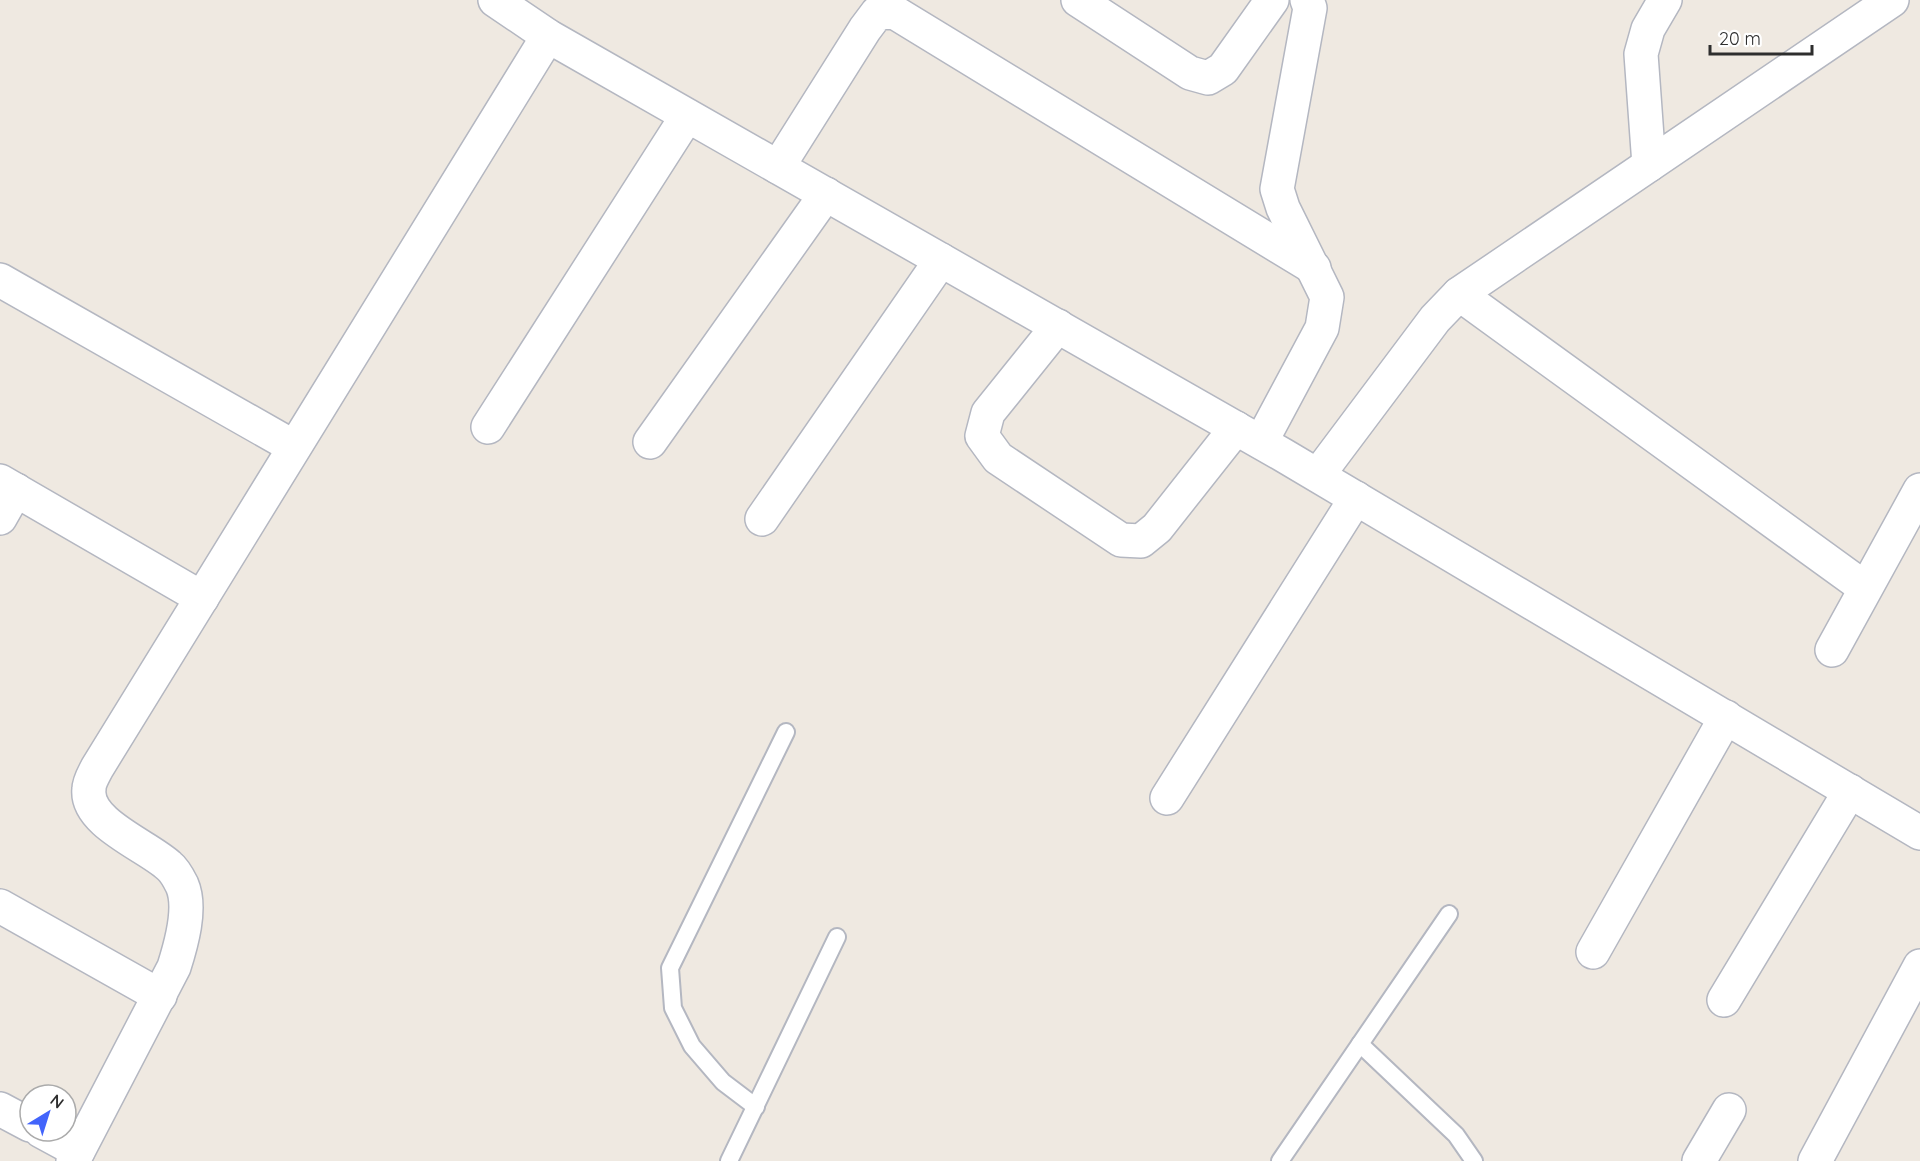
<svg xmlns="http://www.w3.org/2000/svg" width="1920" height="1161" font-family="Quicksand,sans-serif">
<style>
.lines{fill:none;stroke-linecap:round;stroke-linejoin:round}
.service-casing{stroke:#b4b7c1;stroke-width:20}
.minor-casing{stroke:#b4b7c1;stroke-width:36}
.service{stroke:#fff;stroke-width:16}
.minor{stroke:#fff;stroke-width:33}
</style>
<rect width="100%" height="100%" fill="#efe9e1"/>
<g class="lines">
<!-- service casing -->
<g class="service-casing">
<g id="service">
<path d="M 1360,1044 L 1456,1135 L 1474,1161"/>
<path d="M 756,1107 L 723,1082 L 692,1046 L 673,1008 L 670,968 L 786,732"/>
<path d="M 729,1161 L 837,937"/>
<path d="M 1280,1161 L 1449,914"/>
</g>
</g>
<!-- minor casing -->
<g class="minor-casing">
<g id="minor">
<path d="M 495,0 L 548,36 L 1283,455 L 1920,833"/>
<path d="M 1078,0 L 1190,73 L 1208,78 L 1223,69 L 1272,0"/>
<path d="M 1649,165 L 1641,54 L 1648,29 L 1665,0"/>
<path d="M 778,167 L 865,29 L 877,13 L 894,12 L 1314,268"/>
<path d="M 0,280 L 294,447"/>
<path d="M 1459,294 L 1865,588"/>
<path d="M 1058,326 L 988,413 L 982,436 L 998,458 L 1121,540 L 1141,541 L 1157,528 L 1236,428"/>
<path d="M 488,427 L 687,116"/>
<path d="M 650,442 L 826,194"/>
<path d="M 1261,442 L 1322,328 L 1327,297 L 1283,208 L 1277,189 L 1310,8 L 1307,0"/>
<path d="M 1318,475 L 1435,319 L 1459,294 L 1892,0"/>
<path d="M 0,481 L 202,598"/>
<path d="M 0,518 L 16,490"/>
<path d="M 762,519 L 941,260"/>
<path d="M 1832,650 L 1920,490"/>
<path d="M 1167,798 L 1356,498"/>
<path d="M 0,906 L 160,996"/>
<path d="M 1593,952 L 1726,717"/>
<path d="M 1724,1000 L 1850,791"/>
<path d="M 0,1109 L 30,1125"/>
<path d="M 41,1131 L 78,1151"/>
<path d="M 73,1161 L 174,967 C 181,945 192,908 182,885 C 179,879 174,870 169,866 C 148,846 85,823 89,789 C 89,782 94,774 97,768 L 548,36"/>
<path d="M 1699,1161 L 1729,1110"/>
<path d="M 1815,1161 L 1920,966"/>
</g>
</g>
<!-- service -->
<use href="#service" class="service"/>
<!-- minor -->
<use href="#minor" class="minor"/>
</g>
<!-- north arrow -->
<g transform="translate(48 1113) rotate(38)"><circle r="28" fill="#ffffff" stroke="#ababab" stroke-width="1.5"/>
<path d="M0-4.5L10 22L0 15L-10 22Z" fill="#4264fb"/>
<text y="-9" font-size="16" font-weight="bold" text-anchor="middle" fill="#2e2e2e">N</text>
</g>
<!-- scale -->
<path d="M1710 45v9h102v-9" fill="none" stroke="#2e2e2e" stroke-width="3"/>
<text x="1719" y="45" font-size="18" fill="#2e2e2e" stroke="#ffffff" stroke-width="4.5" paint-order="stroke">20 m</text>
</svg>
